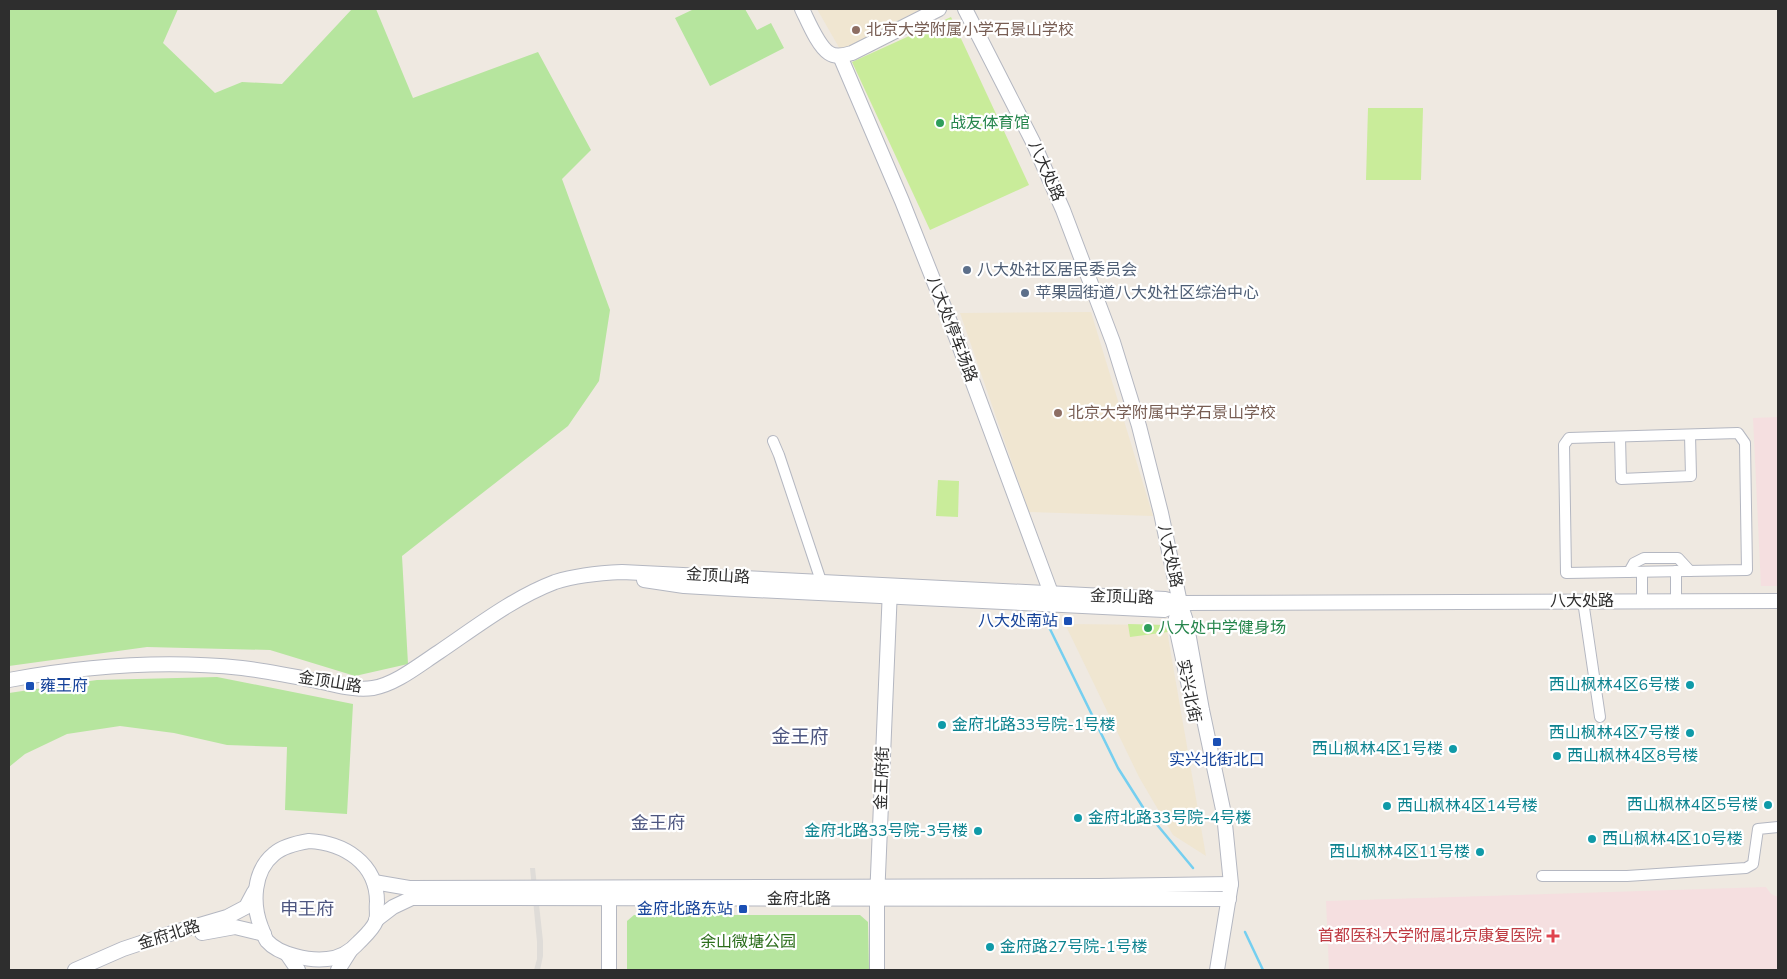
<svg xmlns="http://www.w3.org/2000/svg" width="1787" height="979" font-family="'Nunito Sans','Noto Sans SC',sans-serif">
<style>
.education{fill:#f0e6d1}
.medical{fill:#f5dfe0}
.green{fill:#b6e59e}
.pitch{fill:#c9ec9a}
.plaza{fill:#dfdcd8}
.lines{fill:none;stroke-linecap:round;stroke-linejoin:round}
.stream{stroke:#75cff0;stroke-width:2.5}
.street-casing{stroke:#b4b7c1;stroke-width:12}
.secondary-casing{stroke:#b4b7c1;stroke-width:16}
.street{stroke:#fff;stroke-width:10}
.secondary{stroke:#fff;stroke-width:14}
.education-dot{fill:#8d6e63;stroke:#fff;stroke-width:2}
.leisure-dot{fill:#2e9e5b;stroke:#fff;stroke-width:2}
.service-dot{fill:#5c6f8a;stroke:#fff;stroke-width:2}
.transit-dot{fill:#1a4fb4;stroke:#fff;stroke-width:2}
.culture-dot{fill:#0f9aa8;stroke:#fff;stroke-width:2}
.health-dot{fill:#e0444e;stroke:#fff;stroke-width:2}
.labels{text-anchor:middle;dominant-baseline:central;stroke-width:4.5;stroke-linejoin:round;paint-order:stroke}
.education-label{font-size:16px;fill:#785e54;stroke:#fff;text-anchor:start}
.leisure-label{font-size:16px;fill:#27864d;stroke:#fff;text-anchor:start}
.street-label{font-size:16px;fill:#2e2e2e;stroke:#fff}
.service-label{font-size:16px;fill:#4e5e75;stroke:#fff;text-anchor:start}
.transit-label{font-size:16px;fill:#164399;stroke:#fff;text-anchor:end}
.culture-label{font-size:16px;fill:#0d838f;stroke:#fff;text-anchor:end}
.health-label{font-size:16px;fill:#be3a42;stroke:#fff;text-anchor:end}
.park-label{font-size:16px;fill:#2c6e1b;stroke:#fff}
.neighbourhood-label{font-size:18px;fill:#4d5680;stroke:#fff}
.quarter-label{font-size:19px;fill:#4d5680;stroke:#fff}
</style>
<rect width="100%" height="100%" fill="#efe9e1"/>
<!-- education -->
<g class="education">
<path d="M 817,9 L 925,9 L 841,51 Z"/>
<path d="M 1091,312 L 1153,516 L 1029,512 L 960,313 Z"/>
<path d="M 1065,624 L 1166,625 L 1206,856 L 1173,835 L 1139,777 Z"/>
</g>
<!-- medical -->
<g class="medical">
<path d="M 1778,417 L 1778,586 L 1761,586 L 1753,418 Z"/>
<path d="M 1766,887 L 1771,894 L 1778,897 L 1778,970 L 1329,970 L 1326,901 Z"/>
</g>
<!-- green -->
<g class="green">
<path d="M 9,9 L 178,9 L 163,43 L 215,93 L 242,82 L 282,84 L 352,9 L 376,9 L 413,98 L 538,52 L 591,150 L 562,179 L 610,310 L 599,381 L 568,426 L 402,556 L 408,664 L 355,676 L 270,650 L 147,647 L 9,666 Z"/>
<path d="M 694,9 L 745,9 L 757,30 L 771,23 L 784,48 L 710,86 L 675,18 Z"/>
<path d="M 217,677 L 353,704 L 347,814 L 285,810 L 287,747 L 227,745 L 174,733 L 120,726 L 67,734 L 25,754 L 9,767 L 9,693 L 97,680 Z"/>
<path d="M 634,915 L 860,915 L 868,922 L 869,970 L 627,970 L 627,921 Z"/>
</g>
<!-- pitch -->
<g class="pitch">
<path d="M 951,17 L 1029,185 L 930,230 L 852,62 Z"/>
<path d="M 1368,108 L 1423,108 L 1421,180 L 1366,180 Z"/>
<path d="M 938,480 L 959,481 L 958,517 L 936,516 Z"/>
<path d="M 1128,624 L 1166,625 L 1168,632 L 1130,637 Z"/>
</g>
<!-- plaza -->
<path class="plaza" d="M 530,868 L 535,868 L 543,941 L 543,956 L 540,970 L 534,970 L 537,959 L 537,942 Z"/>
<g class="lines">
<!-- stream -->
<g class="stream">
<path d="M 1049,627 L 1118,768 L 1144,809 L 1193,868"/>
<path d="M 1245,932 L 1263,970"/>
</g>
<!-- street casing -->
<g class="street-casing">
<g id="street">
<path d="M 1738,433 L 1745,443 L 1747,570 L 1566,573 L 1564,445 L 1569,438 Z"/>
<path d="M 1620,437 L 1621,479 L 1691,476 L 1690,435"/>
<path d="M 773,441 L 779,455 L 823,587"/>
<path d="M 1629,572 L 1634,563 L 1644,558 L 1678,558 L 1690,571"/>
<path d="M 1642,572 L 1642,601"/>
<path d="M 1583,601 L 1600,717"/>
<path d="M 1676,601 L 1676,571"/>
<path d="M 1542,876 L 1627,876 L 1746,868 L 1753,864 L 1758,829 L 1778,827"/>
</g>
</g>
<!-- secondary casing -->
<g class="secondary-casing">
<g id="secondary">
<path d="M 802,9 C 808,21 818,46 829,53 C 836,58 845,55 852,53 L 939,9"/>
<path d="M 965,9 L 1033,142 L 1063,210 L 1113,342 L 1139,426 L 1161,513 L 1180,603 L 1186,621 L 1202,710 L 1224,814 L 1231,884 L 1217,970"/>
<path d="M 840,56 L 902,201 L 956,337 L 1051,593 L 1053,605"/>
<path d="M 644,580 L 684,586 L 735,589 L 1164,610 L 1180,603"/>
<path d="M 1180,603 L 1175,622 L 1190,691"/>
<path d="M 9,680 C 84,666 165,660 242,668 C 267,671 292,676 317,681 C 334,684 354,691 373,688 C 396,684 419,665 439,652 C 476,627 513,598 555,582 C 577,575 599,573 622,572 L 1165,599 L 1180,603 L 1778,601"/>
<path d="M 309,841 C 344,843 377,863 377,902 C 376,908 378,916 376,921 C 373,929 365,936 359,942 C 351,951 340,958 327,959 C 310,961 279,955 267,941 C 264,937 263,931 261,927 C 252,904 253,871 274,854 C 283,846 297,843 309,841 Z"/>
<path d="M 374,882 L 409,888 L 1099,886 L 1231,884"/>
<path d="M 609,891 L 609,970"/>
<path d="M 376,920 L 393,907 L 412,898 L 1229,899"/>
<path d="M 202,933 L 235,927 L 264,934"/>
<path d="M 287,954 L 298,970"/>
<path d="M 75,970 L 123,949 L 159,937 L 227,917 L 246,907 L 254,892"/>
<path d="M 338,970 L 350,951"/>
<path d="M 877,970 L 877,899 L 890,589"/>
</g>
</g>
<!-- street -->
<use href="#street" class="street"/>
<!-- secondary -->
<use href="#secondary" class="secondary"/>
</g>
<!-- markers -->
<g class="education-dot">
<circle cx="856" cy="30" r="5"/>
<circle cx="1058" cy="413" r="5"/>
</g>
<g class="leisure-dot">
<circle cx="940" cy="123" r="5"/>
<circle cx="1148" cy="628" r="5"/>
</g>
<g class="service-dot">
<circle cx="967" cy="270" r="5"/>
<circle cx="1025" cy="293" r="5"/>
</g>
<g class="transit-dot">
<rect x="1063" y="616" width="10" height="10" rx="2.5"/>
<rect x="25" y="681" width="10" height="10" rx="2.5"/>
<rect x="1212" y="737" width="10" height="10" rx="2.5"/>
<rect x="738" y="904" width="10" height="10" rx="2.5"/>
</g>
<g class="culture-dot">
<circle cx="1690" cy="685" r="5"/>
<circle cx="942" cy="725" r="5"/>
<circle cx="1690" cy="733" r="5"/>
<circle cx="1453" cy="749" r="5"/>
<circle cx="1557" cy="756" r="5"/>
<circle cx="1768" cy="805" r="5"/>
<circle cx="1387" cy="806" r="5"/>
<circle cx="1078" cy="818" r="5"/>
<circle cx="978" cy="831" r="5"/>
<circle cx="1592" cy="839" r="5"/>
<circle cx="1480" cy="852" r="5"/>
<circle cx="990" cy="947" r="5"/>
</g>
<path class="health-dot" d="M1550.5 928.5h5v5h5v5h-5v5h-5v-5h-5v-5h5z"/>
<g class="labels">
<!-- education labels -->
<g class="education-label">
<text x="866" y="30">北京大学附属小学石景山学校</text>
<text x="1068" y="413">北京大学附属中学石景山学校</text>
</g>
<!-- leisure labels -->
<g class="leisure-label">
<text x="950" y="123">战友体育馆</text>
<text x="1158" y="628">八大处中学健身场</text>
</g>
<!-- street labels -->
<g class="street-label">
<text transform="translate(1046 171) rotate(66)">八大处路</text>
<text transform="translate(952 329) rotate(69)">八大处停车场路</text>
<text transform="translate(1170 556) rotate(78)">八大处路</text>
<text transform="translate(718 576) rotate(3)">金顶山路</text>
<text transform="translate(1122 597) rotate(2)">金顶山路</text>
<text x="1582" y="601">八大处路</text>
<text transform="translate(330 682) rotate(9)">金顶山路</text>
<text transform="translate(1189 691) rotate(79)">实兴北街</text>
<text transform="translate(882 778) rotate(-88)">金王府街</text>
<text x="799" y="899">金府北路</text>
<text transform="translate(169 935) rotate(-17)">金府北路</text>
</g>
<!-- service labels -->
<g class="service-label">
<text x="977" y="270">八大处社区居民委员会</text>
<text x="1035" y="293">苹果园街道八大处社区综治中心</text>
</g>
<!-- transit labels -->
<g class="transit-label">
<text x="1058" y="621">八大处南站</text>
<text x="40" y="686" text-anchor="start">雍王府</text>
<text x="1217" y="760" text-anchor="middle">实兴北街北口</text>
<text x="733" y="909">金府北路东站</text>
</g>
<!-- culture labels -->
<g class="culture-label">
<text x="1680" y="685">西山枫林4区6号楼</text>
<text x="952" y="725" text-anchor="start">金府北路33号院-1号楼</text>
<text x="1680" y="733">西山枫林4区7号楼</text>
<text x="1443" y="749">西山枫林4区1号楼</text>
<text x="1567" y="756" text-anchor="start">西山枫林4区8号楼</text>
<text x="1758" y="805">西山枫林4区5号楼</text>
<text x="1397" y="806" text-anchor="start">西山枫林4区14号楼</text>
<text x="1088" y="818" text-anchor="start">金府北路33号院-4号楼</text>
<text x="968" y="831">金府北路33号院-3号楼</text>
<text x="1602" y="839" text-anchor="start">西山枫林4区10号楼</text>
<text x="1470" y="852">西山枫林4区11号楼</text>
<text x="1000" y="947" text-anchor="start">金府路27号院-1号楼</text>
</g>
<!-- health labels -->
<g class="health-label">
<text x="1542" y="936">首都医科大学附属北京康复医院</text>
</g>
<!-- park labels -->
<g class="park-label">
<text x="748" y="942">余山微塘公园</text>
</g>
<!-- neighbourhood labels -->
<g class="neighbourhood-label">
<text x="658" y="823">金王府</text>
<text x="307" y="909">申王府</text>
</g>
<!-- quarter labels -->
<g class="quarter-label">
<text x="800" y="737">金王府</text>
</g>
</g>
<!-- border -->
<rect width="1787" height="979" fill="none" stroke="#2e2e2e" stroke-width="20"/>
</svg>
